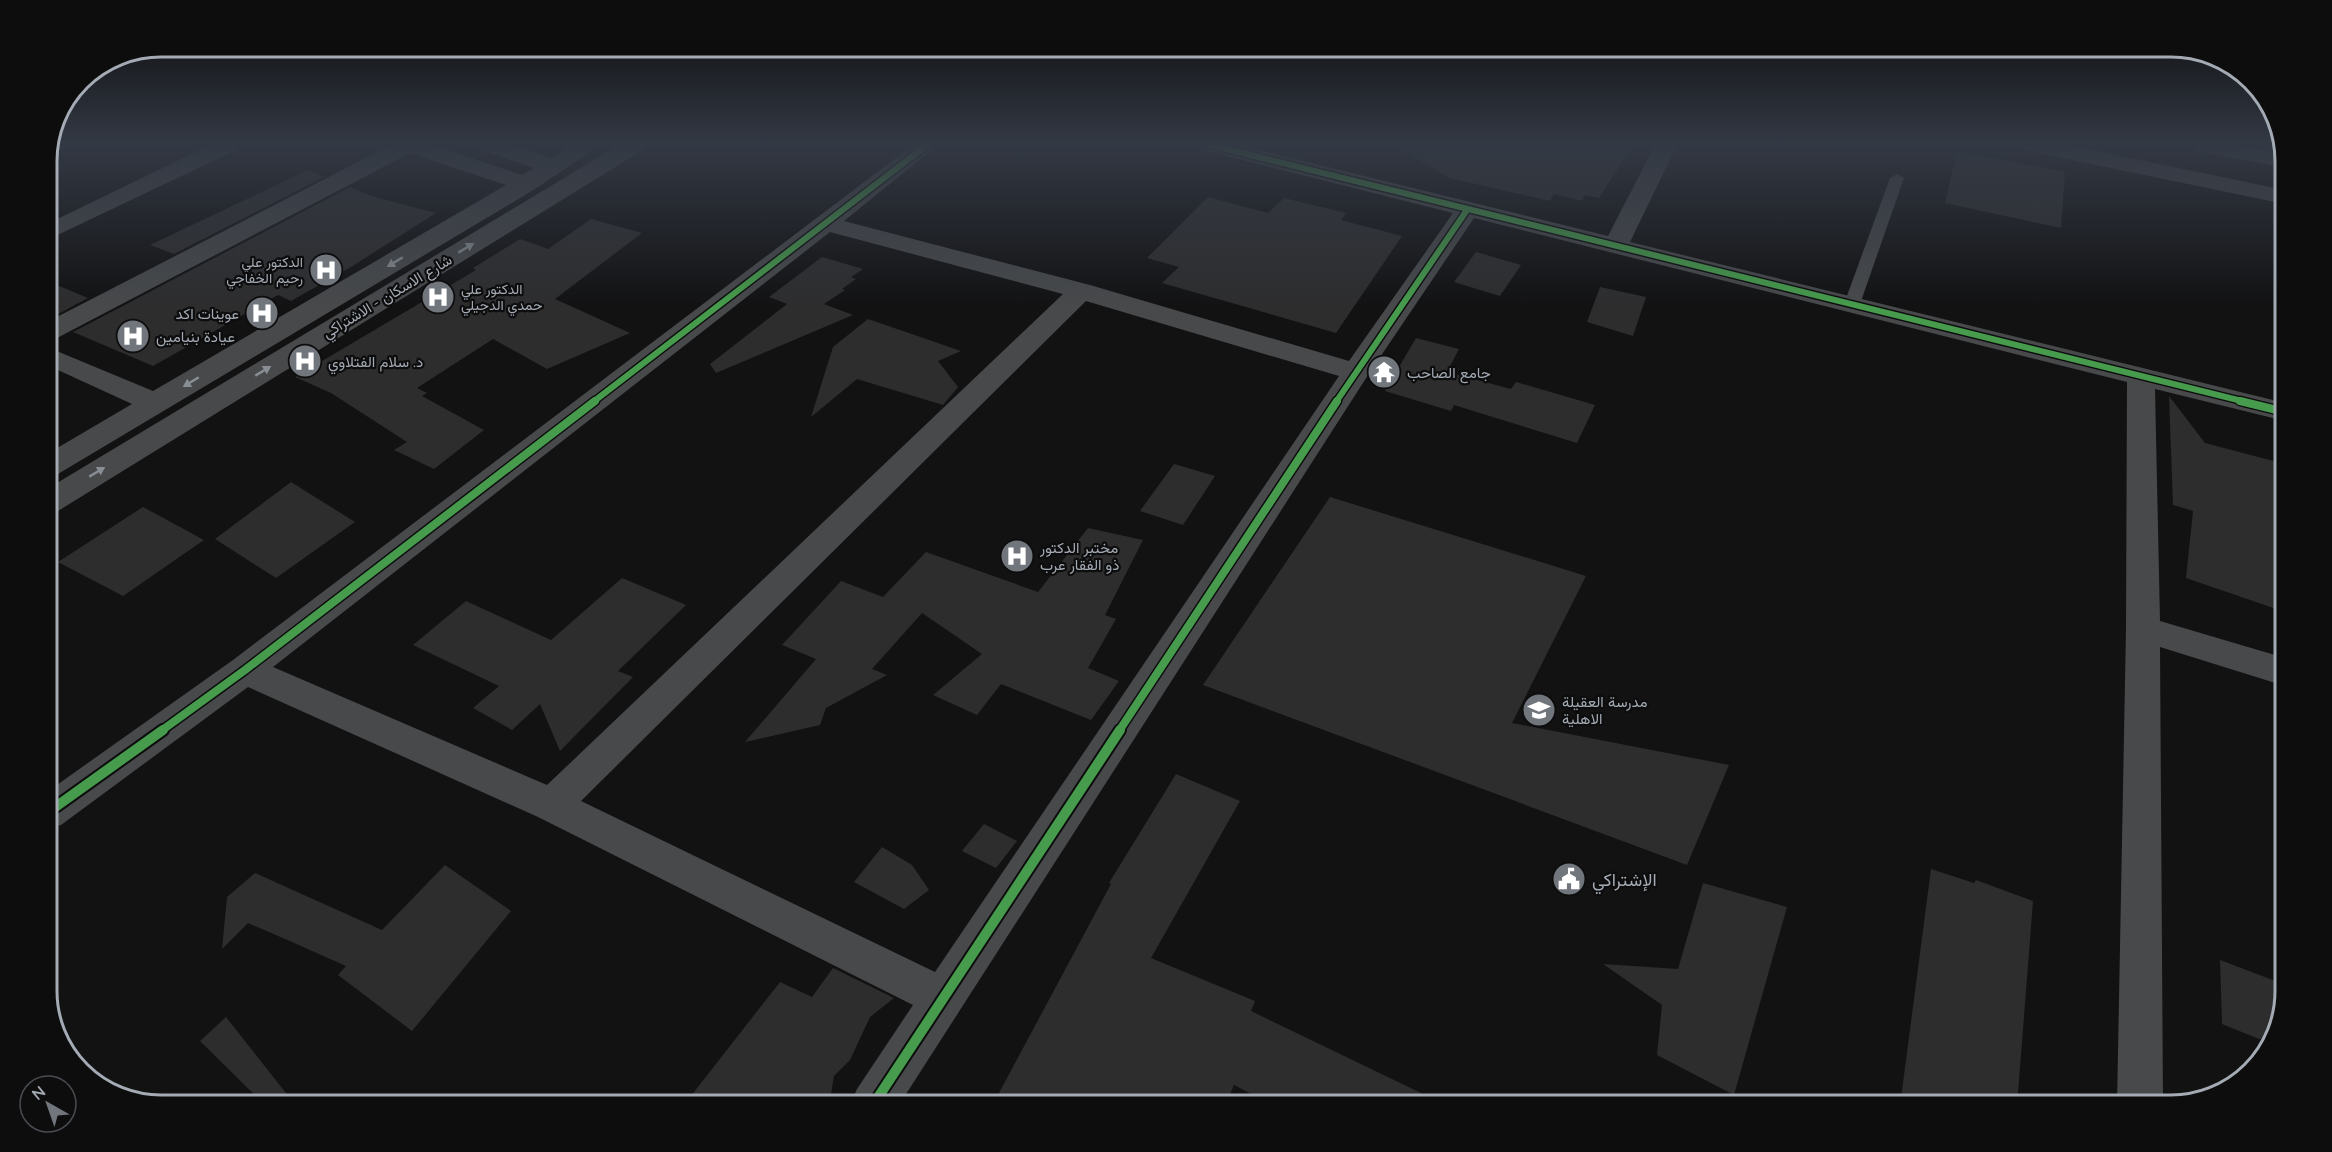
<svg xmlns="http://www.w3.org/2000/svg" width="2332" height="1152" font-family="Quicksand,Vazirmatn,sans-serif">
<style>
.building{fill:#2d2d2e}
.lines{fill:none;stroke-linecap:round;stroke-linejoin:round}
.lane{fill:#47494b;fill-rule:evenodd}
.street{fill:#47494b;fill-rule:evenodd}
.secondary{fill:#464749;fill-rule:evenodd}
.cycleway-far2-casing{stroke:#0d0d0e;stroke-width:9}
.cycleway-far1-casing{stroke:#0d0d0e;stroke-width:11}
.cycleway-casing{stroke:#0d0d0e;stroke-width:14}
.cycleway-far2{stroke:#469c4c;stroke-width:6}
.cycleway-far1{stroke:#469c4c;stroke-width:8}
.cycleway{stroke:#469c4c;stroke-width:10}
.oneway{fill:#888e94}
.labels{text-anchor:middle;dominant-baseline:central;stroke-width:4.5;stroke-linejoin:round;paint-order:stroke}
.far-poi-label{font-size:14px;fill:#a4abb4;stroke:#0d0d0e;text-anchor:end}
.street-label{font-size:15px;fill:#a4abb4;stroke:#0d0d0e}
.poi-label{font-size:15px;fill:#a4abb4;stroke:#0d0d0e;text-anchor:start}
.near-poi-label{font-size:18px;fill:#a4abb4;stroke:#0d0d0e;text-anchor:start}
.rim{fill:none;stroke:#a4abb4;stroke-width:3}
</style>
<rect width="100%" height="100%" fill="#121213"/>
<!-- building -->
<g class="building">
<path d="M 1395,145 L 1633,145 L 1599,198 L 1585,195 L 1582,201 L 1554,194 L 1550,201 L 1449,178 Z"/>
<path d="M 1957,151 L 2065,172 L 2061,228 L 1945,203 Z"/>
<path d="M 308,170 L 324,177 L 174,254 L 150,245 Z"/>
<path d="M 350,187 L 371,196 L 436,213 L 351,267 L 291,301 L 278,295 L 153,366 L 73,332 Z"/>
<path d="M 1208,197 L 1268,213 L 1284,198 L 1346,213 L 1341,220 L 1402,236 L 1336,333 L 1162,283 L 1179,267 L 1147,258 Z"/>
<path d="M 591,219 L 642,233 L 555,299 L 630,333 L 547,369 L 493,339 L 417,388 L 427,393 L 422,396 L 484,430 L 434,469 L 394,450 L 407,442 L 331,393 L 295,377 L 476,270 L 473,268 L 520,239 L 548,249 Z"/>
<path d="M 1476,252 L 1521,265 L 1500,296 L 1454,282 Z"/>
<path d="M 822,257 L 863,269 L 851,277 L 856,279 L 842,289 L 845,290 L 824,304 L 853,315 L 716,373 L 710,364 L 787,304 L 769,297 Z"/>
<path d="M 47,281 L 88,298 L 47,320 Z"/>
<path d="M 1600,287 L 1646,297 L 1633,336 L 1587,322 Z"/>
<path d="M 868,319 L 961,351 L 938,361 L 958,387 L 943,405 L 857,379 L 811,417 L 833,347 Z"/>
<path d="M 1416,338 L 1459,349 L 1447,372 L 1511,389 L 1516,382 L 1595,405 L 1577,443 L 1454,405 L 1451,411 L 1385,391 Z"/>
<path d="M 2169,396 L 2205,443 L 2285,464 L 2285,612 L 2186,578 L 2193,511 L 2173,505 Z"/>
<path d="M 1174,464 L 1215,476 L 1183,525 L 1140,511 Z"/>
<path d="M 291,482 L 355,522 L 276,578 L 215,539 Z"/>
<path d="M 1330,497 L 1586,576 L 1512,723 L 1729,765 L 1687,865 L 1203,685 Z"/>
<path d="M 143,507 L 204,540 L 123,596 L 58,562 Z"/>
<path d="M 1088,528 L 1143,540 L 1105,615 L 1116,619 L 1088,668 L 1119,681 L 1091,720 L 1001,684 L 977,715 L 933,695 L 982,654 L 922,613 L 872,669 L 887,675 L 826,708 L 820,725 L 745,742 L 816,659 L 782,645 L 841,581 L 883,597 L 926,552 L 1038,592 Z"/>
<path d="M 622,578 L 686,605 L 618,671 L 633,677 L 560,751 L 540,704 L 512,730 L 473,708 L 499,686 L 413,645 L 466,601 L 551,640 Z"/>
<path d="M 1176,774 L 1240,801 L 1151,958 L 1255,1001 L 1251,1011 L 1448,1106 L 1274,1106 L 1234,1085 L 1225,1106 L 992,1106 L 1111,884 L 1109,883 Z"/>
<path d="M 984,824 L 1017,841 L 996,868 L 962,851 Z"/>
<path d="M 882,847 L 912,865 L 929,890 L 904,909 L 854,882 Z"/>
<path d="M 445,865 L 511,911 L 412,1031 L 338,975 L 346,966 L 292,942 L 248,923 L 222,949 L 227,897 L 255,873 L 382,930 Z"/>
<path d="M 1931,869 L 1974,883 L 1976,880 L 2033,901 L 2017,1106 L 1900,1106 Z"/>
<path d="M 1703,883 L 1787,907 L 1734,1095 L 1657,1055 L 1662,1005 L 1603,964 L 1678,969 Z"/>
<path d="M 2220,960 L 2286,985 L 2274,1039 L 2259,1039 L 2222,1024 Z"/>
<path d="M 833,968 L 894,998 L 870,1017 L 850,1060 L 834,1076 L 829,1106 L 683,1106 L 780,982 L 812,997 Z"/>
<path d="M 226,1017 L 293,1102 L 289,1106 L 266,1106 L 200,1041 Z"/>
</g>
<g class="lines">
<!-- lane -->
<path class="lane" d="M 1897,174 L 1904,178 L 1860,304 L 1858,308 L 1846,308 L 1844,304 L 1890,178 Z"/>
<!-- street -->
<g class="street">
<path d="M 51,145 L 66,145 L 57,153 L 47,154 Z"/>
<path d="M 210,145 L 239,145 L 236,150 L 47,240 L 47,224 Z"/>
<path d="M 391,145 L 432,145 L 522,175 L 534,168 L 482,150 L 479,145 L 512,145 L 551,158 L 573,145 L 600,145 L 535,189 L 58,474 L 47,477 L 47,454 L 132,404 L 47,365 L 47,347 L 153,391 L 506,185 L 410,153 L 57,338 L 47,340 L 47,322 Z"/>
<path d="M 619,145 L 646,145 L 643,150 L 58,511 L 47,514 L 47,489 Z"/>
<path d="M 913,145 L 938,145 L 844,221 L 1090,285 L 1349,361 L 1453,213 L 1202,150 L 1199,145 L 1238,145 L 1608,236 L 1655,145 L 1677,145 L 1630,242 L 2285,403 L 2285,421 L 2155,389 L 2160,621 L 2285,658 L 2285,686 L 2160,647 L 2163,1105 L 2117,1105 L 2126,629 L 2127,382 L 1474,218 L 1370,372 L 899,1105 L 850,1105 L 857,1089 L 913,1005 L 538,817 L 248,687 L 61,825 L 47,829 L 47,792 L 233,660 ZM 830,232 L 1063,294 L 547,785 L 273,667 ZM 1086,301 L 1339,376 L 935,972 L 581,801 Z"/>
</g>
<!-- secondary -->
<g class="secondary">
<path d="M 2022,145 L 2067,145 L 2285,190 L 2285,204 L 2033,152 L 2025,150 Z"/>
<path d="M 2192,145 L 2238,145 L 2285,154 L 2285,168 L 2203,152 L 2195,150 Z"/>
</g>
<!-- cycleway-far2 casing -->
<g class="cycleway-far2-casing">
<g id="cycleway-far2">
<path d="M 1210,145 L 2246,402"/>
<path d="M 593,402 L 927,145"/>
<path d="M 1336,402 L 1467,210"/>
</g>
</g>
<!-- cycleway-far1 casing -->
<g class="cycleway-far1-casing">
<g id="cycleway-far1">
<path d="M 2240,401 L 2285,412"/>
<path d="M 161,731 L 245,670 L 595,401"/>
<path d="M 1119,731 L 1337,401"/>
</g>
</g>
<!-- cycleway casing -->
<g class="cycleway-casing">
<g id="cycleway">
<path d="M 47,813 L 163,730"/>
<path d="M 873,1105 L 1120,730"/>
</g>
</g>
<!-- cycleway-far2 -->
<use href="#cycleway-far2" class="cycleway-far2"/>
<!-- cycleway-far1 -->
<use href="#cycleway-far1" class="cycleway-far1"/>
<!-- cycleway -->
<use href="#cycleway" class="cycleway"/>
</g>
<!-- one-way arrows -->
<defs><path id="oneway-solid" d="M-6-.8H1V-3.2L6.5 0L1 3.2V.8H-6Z" transform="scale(1.5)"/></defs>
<g class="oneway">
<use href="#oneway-solid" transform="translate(466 248) rotate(-31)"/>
<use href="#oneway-solid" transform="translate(395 262) rotate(149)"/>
<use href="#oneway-solid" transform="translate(263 371) rotate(-31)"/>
<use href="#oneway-solid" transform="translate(191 382) rotate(149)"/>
<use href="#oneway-solid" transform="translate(97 472) rotate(-31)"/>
</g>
<!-- sky -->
<linearGradient id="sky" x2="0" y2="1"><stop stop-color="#0a0a0a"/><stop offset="0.47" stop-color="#333944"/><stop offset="1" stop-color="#333944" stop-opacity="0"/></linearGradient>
<rect width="2332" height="306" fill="url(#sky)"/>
<!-- icons -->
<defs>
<g id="hospital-disc" transform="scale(1.725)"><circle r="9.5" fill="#71757c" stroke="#0d0d0e"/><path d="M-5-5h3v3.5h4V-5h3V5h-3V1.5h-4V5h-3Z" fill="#fff"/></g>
<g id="temple-disc" transform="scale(1.725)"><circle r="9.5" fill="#71757c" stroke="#0d0d0e"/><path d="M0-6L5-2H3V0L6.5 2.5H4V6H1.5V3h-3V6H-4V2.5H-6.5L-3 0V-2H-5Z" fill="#fff"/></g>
<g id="school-disc" transform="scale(1.725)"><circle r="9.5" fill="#71757c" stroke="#0d0d0e"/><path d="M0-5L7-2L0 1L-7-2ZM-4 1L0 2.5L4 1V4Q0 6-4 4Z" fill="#fff"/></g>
<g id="civic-disc" transform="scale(1.725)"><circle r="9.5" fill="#71757c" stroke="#0d0d0e"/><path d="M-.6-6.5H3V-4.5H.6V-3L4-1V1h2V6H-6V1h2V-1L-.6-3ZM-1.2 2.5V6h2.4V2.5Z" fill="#fff"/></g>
</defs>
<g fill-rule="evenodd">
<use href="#hospital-disc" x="326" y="270"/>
<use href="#hospital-disc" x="438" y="297"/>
<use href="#hospital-disc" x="262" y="313"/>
<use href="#hospital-disc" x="133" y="336"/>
<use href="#hospital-disc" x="305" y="361"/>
<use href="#temple-disc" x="1384" y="372"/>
<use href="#hospital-disc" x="1017" y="556"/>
<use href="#school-disc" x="1539" y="710"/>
<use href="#civic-disc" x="1569" y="879"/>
</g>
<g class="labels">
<!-- far-poi labels -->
<g class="far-poi-label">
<text x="303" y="262">الدكتور علي<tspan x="303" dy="16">رحيم الخفاجي</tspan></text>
<text x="461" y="289" text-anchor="start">الدكتور علي<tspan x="461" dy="16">حمدي الدجيلي</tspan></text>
</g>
<!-- street labels -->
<g class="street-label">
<text transform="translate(387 296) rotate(-31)">شارع الاسكان - الاشتراكي</text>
</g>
<!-- poi labels -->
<g class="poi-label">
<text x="239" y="313" text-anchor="end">عوينات اكد</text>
<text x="156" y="336">عيادة بنيامين</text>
<text x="328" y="361">د. سلام الفتلاوي</text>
<text x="1407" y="372">جامع الصاحب</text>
<text x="1040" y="547">مختبر الدكتور<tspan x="1040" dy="17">ذو الفقار عرب</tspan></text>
<text x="1562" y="701">مدرسة العقيلة<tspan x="1562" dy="17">الاهلية</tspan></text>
</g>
<!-- near-poi labels -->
<g class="near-poi-label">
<text x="1592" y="879">الإشتراكي</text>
</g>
</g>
<!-- crop -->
<path d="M0 0H2332V1152H0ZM161 57H2171A104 104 0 0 1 2275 161V991A104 104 0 0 1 2171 1095H161A104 104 0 0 1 57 991V161A104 104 0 0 1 161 57Z" fill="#0d0d0e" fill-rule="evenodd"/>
<path class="rim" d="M161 57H2171A104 104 0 0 1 2275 161V991A104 104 0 0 1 2171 1095H161A104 104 0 0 1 57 991V161A104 104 0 0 1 161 57Z"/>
<!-- north arrow -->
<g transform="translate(48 1104) rotate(320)"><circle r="28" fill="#0d0d0e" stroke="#494c50" stroke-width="1.5"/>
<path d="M0-4.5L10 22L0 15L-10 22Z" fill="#71757c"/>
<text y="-9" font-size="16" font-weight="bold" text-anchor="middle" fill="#a4abb4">N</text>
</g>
</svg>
